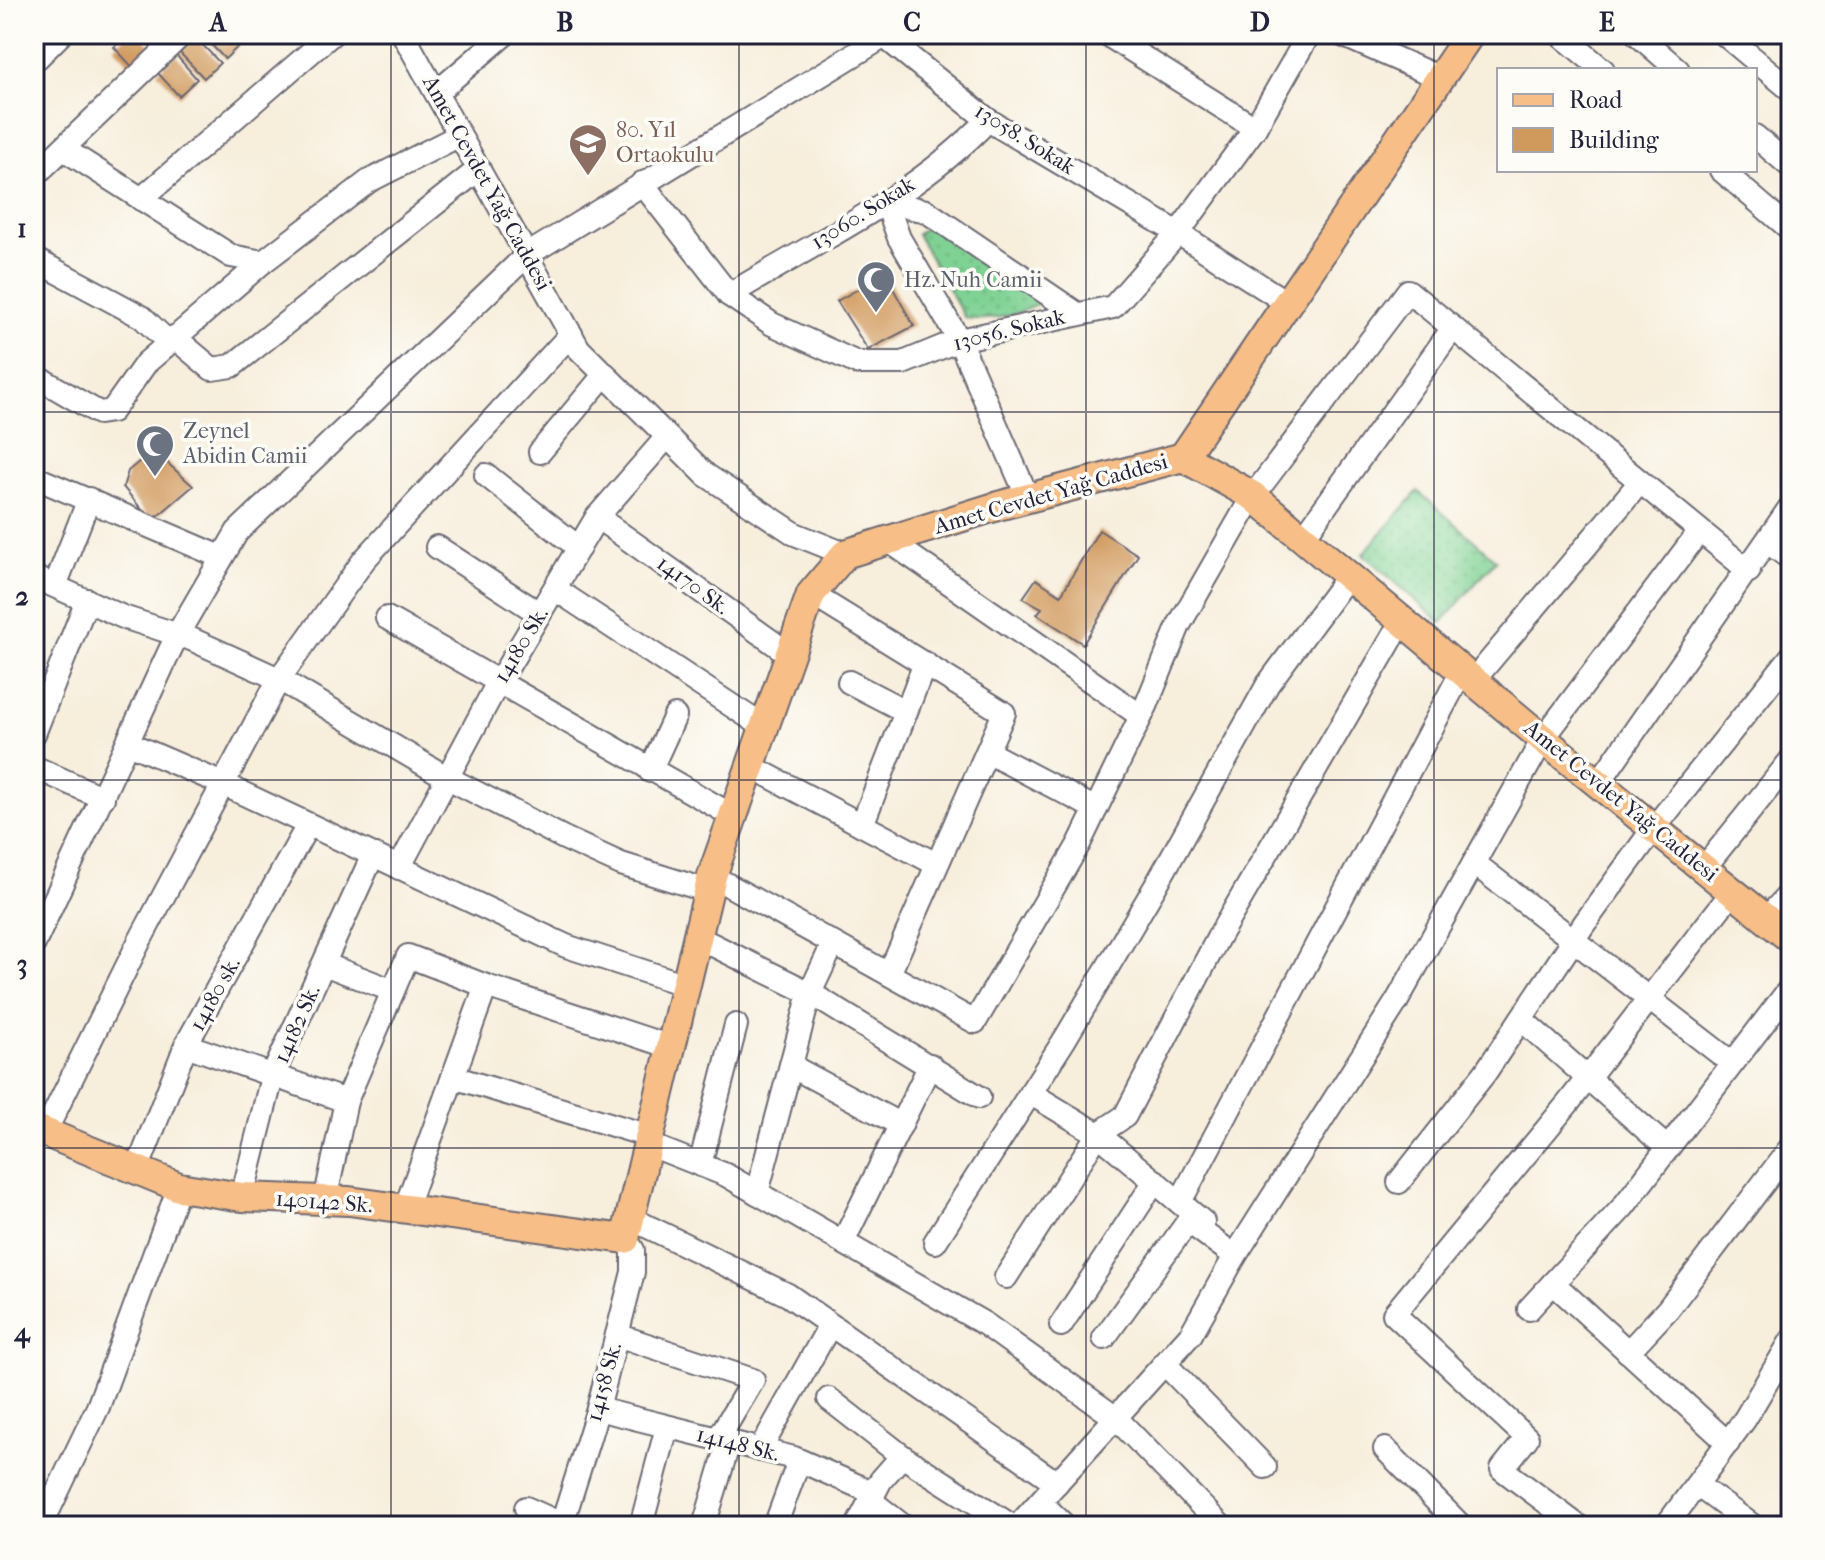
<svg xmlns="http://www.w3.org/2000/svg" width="1825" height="1560" font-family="'IM FELL French Canon',serif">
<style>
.grass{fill:url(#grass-dots);stroke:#517a68;stroke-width:2}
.building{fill:#d19a5d}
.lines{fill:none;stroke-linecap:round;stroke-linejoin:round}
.minor-casing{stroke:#6d6973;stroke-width:26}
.major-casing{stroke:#6d6973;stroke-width:32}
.minor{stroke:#fff;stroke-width:22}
.major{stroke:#f7be87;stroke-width:28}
.grid{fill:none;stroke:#22223b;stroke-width:2;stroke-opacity:0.55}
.labels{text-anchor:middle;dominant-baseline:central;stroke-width:7;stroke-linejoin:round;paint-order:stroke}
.education-label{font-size:22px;fill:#785e54;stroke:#fdfcf7;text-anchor:start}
.street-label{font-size:22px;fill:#22223b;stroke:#fdfcf7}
.worship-label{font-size:22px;fill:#5b616d;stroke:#fdfcf7;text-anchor:start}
.neatline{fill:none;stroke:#22223b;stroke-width:3}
.grid-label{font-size:26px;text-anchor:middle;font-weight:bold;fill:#22223b}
</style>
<defs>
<pattern id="grass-dots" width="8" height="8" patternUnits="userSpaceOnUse" patternTransform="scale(2)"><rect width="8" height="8" fill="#80d294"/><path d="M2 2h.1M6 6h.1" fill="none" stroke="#6eb480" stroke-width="1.8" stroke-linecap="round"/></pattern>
</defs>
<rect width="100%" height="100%" fill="#fdfcf7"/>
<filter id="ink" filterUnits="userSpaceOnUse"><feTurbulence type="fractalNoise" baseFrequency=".0125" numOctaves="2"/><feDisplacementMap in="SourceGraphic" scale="16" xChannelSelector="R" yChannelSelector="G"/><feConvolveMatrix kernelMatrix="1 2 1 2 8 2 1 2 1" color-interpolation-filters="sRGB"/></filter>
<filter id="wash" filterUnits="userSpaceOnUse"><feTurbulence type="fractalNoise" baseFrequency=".006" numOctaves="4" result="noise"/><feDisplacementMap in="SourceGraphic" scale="32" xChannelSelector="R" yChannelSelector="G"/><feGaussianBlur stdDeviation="1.8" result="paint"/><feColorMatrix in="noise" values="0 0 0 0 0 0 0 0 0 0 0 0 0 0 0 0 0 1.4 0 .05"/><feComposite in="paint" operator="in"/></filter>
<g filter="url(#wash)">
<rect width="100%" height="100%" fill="#f7eedc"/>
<!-- grass -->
<g class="grass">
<path d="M 927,227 L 937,228 L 1042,301 C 1021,315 991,322 965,318 L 917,234 Z"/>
<path d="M 1418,491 L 1496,560 L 1441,623 L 1363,554 Z"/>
</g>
<g id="blocks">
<!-- building -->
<g class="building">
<path d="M 128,34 L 140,34 L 155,51 L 135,70 L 114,47 Z"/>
<path d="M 150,34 L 168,34 L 158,43 Z"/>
<path d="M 201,34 L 245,34 L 248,37 L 225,59 Z"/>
<path d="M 195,37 L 220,63 L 204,78 L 180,53 Z"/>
<path d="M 176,55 L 197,79 L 179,96 L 157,72 Z"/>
<path d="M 885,274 L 914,326 L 868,350 L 837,301 Z"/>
<path d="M 153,450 L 193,486 L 159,515 L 148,517 L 123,487 L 128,471 Z"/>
<path d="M 1099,530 L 1138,555 L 1083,644 L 1037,614 L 1042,608 L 1023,598 L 1036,579 L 1061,595 Z"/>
</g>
</g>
</g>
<g filter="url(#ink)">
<use href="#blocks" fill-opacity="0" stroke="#6d6973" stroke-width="2"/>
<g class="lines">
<!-- minor casing -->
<g class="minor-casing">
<g id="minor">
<path d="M 403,34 L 579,349 L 706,475 L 795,534 L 845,554"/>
<path d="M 881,34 L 988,120 L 1178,233 L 1286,302"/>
<path d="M 1106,34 L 1255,128"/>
<path d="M 1340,34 L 1440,78"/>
<path d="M 1560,34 L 1603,70"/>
<path d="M 1637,34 L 1678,70"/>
<path d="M 1724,34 L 1791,90"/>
<path d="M 34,61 L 61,34"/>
<path d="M 436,93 L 505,34"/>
<path d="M 1755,136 L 1791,167"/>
<path d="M 65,150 L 231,256 L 263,262 L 369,181 L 460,135"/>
<path d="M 1721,170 L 1791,230"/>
<path d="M 34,176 L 182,34"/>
<path d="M 642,183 L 729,295 L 772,324 L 857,363 L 903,363 L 959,340 L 1113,307 L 1178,233 L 1255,128 L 1309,34"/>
<path d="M 141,199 L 332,34"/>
<path d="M 886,202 L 899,238 L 959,340 L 1028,498"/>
<path d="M 886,202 L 926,211 L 1076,313"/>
<path d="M 34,259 L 142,317 L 168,342"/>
<path d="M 729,295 C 817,241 916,196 988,120"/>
<path d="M 174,337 L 212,369 L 232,366 L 479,169"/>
<path d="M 34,375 L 99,413 L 112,411 L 146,363 L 263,262"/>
<path d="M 540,452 L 605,374"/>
<path d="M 486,475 L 579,548"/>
<path d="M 34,477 L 221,557"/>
<path d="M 597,517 L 789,654"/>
<path d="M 1303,538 L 1453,328"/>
<path d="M 889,541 L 1141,716"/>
<path d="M 1769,543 L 1791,559"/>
<path d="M 437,547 L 540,614"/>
<path d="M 34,577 L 123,617 L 191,639 L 279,679 L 446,777 L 564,838 L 621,864 L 708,891"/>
<path d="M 55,586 L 89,499"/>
<path d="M 555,589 L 764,727"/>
<path d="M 811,594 L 1004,713 L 889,974"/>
<path d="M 387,618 L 733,816"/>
<path d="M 1473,681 L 1640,482"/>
<path d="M 849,682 L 905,711"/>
<path d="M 34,734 L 87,600"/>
<path d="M 128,743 L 223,784 L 566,946 L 686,985"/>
<path d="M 989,753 L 1096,809"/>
<path d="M 750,766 L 936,864"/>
<path d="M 34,767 L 103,798"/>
<path d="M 650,771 L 675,716"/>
<path d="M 1598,784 L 1791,506"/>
<path d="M 862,825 L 925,663"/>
<path d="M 1474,863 L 1732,1063"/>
<path d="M 399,868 L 494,690 L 597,517 L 667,437"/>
<path d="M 1704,868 L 1791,760"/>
<path d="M 712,876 L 975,1022 L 1079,844 L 1146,706 L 1179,625 L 1253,496 L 1408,291 L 1749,571"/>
<path d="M 1767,918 L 1791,892"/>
<path d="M 697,937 L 810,993 L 979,1097"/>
<path d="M 34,944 L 177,635 L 237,532 L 527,255 L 888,34"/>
<path d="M 324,964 L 391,990"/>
<path d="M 1521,1019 L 1667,1148"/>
<path d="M 186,1045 L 346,1101"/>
<path d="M 791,1066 L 901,1125"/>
<path d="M 453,1077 L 649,1136"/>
<path d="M 1030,1093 L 1098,1134 L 1203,1222 L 1197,1228 L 1235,1256"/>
<path d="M 45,1132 L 139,942 L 279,679 L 364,560 L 571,334"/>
<path d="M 648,1144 L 726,1175 L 985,1324 L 1116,1418 L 1221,1526"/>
<path d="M 700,1165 L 736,1025"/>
<path d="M 137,1170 L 186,1045 L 308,825"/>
<path d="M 1399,1182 L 1485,1073 L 1584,924 L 1654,828 L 1791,657"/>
<path d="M 757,1193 L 810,993 L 833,944"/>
<path d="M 242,1197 L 272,1077 L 372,857"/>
<path d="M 325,1201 L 346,1101 L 408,956 L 486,986 L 671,1047"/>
<path d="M 1180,1202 L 1462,671"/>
<path d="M 405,1209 L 486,986"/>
<path d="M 630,1218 L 788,1295 L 1057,1483"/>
<path d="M 843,1242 L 930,1065"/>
<path d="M 935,1242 L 1065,1039 L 1155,887 L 1268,684 L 1348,576"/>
<path d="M 1006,1277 L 1098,1134 L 1125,1116 L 1219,936 L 1402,621"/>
<path d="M 1553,1283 L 1728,1443"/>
<path d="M 1529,1309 L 1623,1207 L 1791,987"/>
<path d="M 1061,1325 L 1155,1181"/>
<path d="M 617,1335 L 753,1380 L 718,1439"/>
<path d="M 1104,1338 L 1192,1216"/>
<path d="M 1628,1352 L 1668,1309 L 1791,1147"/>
<path d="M 1165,1364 L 1265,1467"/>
<path d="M 829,1399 L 902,1456 L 881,1480 L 857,1526"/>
<path d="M 598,1409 L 794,1458 L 874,1493"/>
<path d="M 1385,1449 L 1461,1526"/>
<path d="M 760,1450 L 830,1325"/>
<path d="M 902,1456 L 1012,1526"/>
<path d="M 1697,1485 L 1753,1526"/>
<path d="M 870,1500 L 903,1526"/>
<path d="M 1040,1502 L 1065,1526"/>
<path d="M 526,1508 L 566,1526"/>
<path d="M 562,1524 L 598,1409 L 633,1272 L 633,1250 L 625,1239"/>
<path d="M 41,1526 L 98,1407 L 179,1187"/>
<path d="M 641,1526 L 667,1427"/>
<path d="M 704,1526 L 729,1442"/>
<path d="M 775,1526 L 799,1461"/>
<path d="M 1018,1526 L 1191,1334 L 1235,1256 L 1397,1001 L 1543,739 L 1698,533"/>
<path d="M 1578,1526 L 1502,1469 L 1527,1438 L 1394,1314 L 1569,1102 L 1733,891"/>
<path d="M 1666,1526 L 1745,1419 L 1791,1341"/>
</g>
</g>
<!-- major casing -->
<g class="major-casing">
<g id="major">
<path d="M 1183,457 L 1470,34"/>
<path d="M 34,1128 L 179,1187 L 242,1197 L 349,1201 L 625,1239 L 712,876 L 811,594 L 845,554 L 998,506 L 1183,457 L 1253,496 L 1543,739 L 1791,939"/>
</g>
</g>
<!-- minor -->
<use href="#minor" class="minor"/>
<!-- major -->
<use href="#major" class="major"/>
</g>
</g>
<!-- grid -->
<path class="grid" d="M 391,34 L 391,1526M 739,34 L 739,1526M 1086,34 L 1086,1526M 1434,34 L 1434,1526M 34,412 L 1791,412M 34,780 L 1791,780M 34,1148 L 1791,1148"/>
<!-- icons -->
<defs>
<g id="school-pin" transform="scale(2)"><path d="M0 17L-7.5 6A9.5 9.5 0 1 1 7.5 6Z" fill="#8d6e63" stroke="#fdfcf7"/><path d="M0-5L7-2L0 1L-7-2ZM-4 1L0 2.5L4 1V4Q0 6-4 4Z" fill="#fff"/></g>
<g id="mosque-pin" transform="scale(2)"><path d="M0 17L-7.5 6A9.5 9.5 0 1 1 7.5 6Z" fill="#6b7280" stroke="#fdfcf7"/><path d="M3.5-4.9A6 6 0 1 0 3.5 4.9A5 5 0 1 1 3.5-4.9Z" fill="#fff"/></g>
</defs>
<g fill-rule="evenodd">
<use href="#school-pin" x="588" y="143"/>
<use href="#mosque-pin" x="876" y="280"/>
<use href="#mosque-pin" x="155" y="444"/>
</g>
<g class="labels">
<!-- education labels -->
<g class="education-label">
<text x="616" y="130">80. Yıl<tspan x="616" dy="25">Ortaokulu</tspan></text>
</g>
<!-- street labels -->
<g class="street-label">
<text transform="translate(1025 139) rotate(32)">13058. Sokak</text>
<text transform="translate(487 183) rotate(61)">Amet Cevdet Yağ Caddesi</text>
<text transform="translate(863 213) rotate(-32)">13060. Sokak</text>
<text transform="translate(1009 330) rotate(-14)">13056. Sokak</text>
<text transform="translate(1051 494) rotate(-16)">Amet Cevdet Yağ Caddesi</text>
<text transform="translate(693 585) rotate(36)">14170 Sk.</text>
<text transform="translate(521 645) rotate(-59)">14180 Sk.</text>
<text transform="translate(1621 801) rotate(39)">Amet Cevdet Yağ Caddesi</text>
<text transform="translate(215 994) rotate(-61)">14180 sk.</text>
<text transform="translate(297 1024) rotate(-66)">14182 Sk.</text>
<text transform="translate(324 1202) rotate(4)">140142 Sk.</text>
<text transform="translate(604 1382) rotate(-75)">14158 Sk.</text>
<text transform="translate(738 1444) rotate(14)">14148 Sk.</text>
</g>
<!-- worship labels -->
<g class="worship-label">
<text x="904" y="280">Hz. Nuh Camii</text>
<text x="183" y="431">Zeynel<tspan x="183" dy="25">Abidin Camii</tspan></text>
</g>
</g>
<!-- margin -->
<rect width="1825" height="1560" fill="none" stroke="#fdfcf7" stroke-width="88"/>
<!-- legend -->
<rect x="1497" y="68" width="260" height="104" fill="#fdfcf7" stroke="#a5a5ac" stroke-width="2"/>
<rect x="1513" y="94" width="40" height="12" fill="#f7be87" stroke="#a5a5ac" stroke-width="2"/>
<text x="1569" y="108" font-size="24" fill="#22223b">Road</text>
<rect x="1513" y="128" width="40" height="24" fill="#d19a5d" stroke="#a5a5ac" stroke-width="2"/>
<text x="1569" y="148" font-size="24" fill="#22223b">Building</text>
<rect x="44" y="44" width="1737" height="1472" class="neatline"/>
<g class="grid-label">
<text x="218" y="31">A</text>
<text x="565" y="31">B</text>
<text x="912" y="31">C</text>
<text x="1260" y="31">D</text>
<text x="1607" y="31">E</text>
<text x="22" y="237">1</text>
<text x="22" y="605">2</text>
<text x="22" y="973">3</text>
<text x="22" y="1341">4</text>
</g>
</svg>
